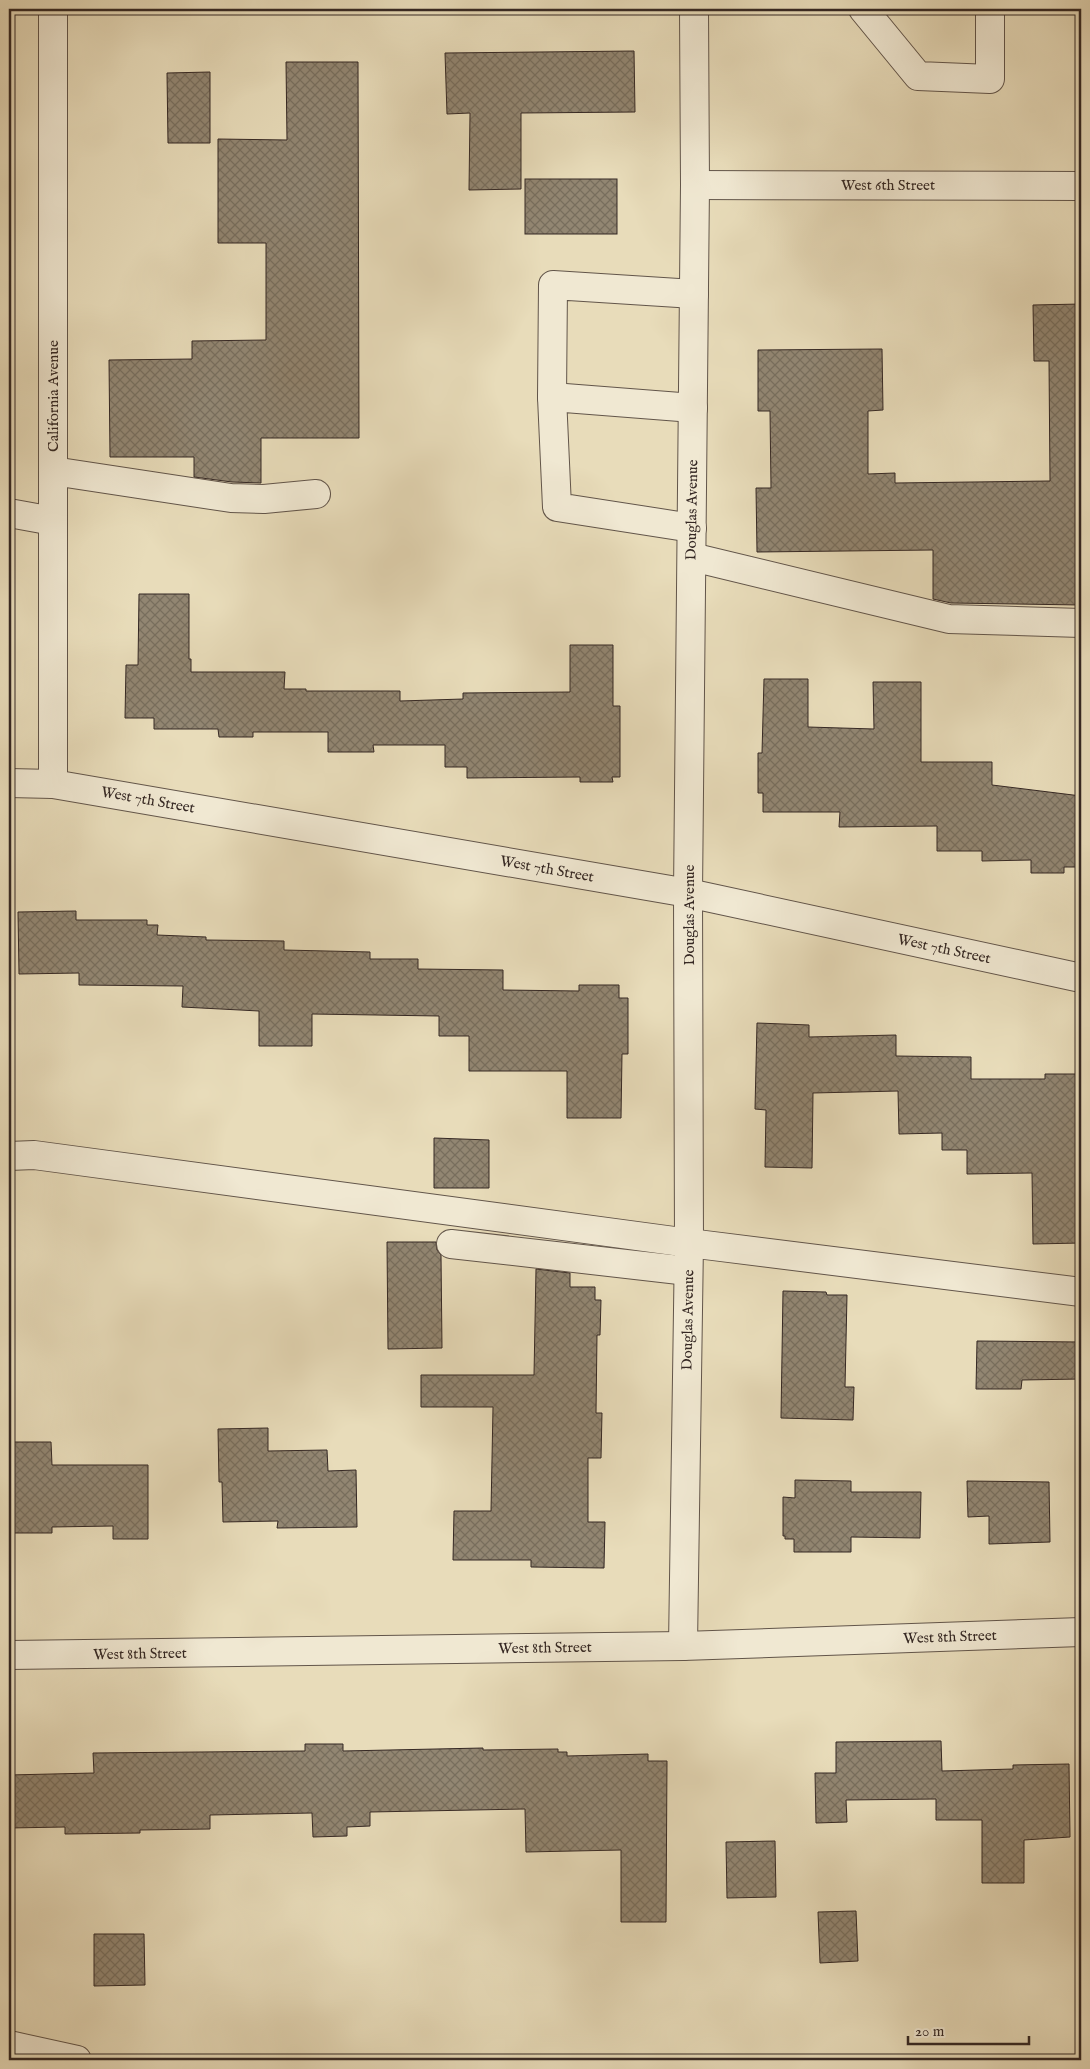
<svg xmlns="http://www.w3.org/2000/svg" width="1090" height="2069" font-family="'IM FELL English',serif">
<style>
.building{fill:url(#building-cross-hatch);stroke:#352824}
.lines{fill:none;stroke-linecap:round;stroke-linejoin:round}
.minor-casing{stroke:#62554a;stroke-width:30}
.minor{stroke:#f0e8d2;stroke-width:28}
.labels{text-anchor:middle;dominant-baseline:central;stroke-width:4.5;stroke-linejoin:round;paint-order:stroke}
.street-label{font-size:15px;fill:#352824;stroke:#f0e8d2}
</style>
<defs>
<pattern id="building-cross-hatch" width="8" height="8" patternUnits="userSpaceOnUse" patternTransform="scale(1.25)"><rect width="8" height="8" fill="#928672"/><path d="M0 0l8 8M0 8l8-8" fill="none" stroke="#786e5d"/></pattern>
</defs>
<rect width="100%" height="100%" fill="#e8dcba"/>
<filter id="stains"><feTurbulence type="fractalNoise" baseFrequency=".004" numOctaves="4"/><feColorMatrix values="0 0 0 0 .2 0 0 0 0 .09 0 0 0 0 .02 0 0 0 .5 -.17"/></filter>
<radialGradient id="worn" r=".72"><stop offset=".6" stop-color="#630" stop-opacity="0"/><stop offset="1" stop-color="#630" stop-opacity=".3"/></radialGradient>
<!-- building -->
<g class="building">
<path d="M 634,51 L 635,112 L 521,113 L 521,189 L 469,190 L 470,113 L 447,114 L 445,53 Z"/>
<path d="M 286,62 L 358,62 L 359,438 L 261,438 L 261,483 L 232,482 L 194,477 L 194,457 L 110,457 L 109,360 L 192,359 L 192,341 L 266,340 L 266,243 L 218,243 L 218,139 L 287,140 Z"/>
<path d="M 210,72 L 210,143 L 168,143 L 167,73 Z"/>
<rect x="525" y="179" width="92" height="55"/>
<path d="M 1081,304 L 1081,605 L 951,603 L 933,599 L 933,550 L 757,552 L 756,488 L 771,488 L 770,411 L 758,411 L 758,350 L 882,349 L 883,410 L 868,411 L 868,474 L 895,473 L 895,483 L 1050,481 L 1049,361 L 1034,361 L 1033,305 Z"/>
<path d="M 139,594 L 189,594 L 189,659 L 191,659 L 191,672 L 285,672 L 284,689 L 306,689 L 306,691 L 400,691 L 400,701 L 463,699 L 463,693 L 570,692 L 570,645 L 613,645 L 613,706 L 620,706 L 620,777 L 612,777 L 613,782 L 580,782 L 580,777 L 467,778 L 467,767 L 445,767 L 445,745 L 373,745 L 374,752 L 328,752 L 328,732 L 253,732 L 253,737 L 219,737 L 218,729 L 154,729 L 154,718 L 125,718 L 126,665 L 138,665 Z"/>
<path d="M 764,679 L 808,679 L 808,727 L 874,729 L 873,682 L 921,682 L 921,762 L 992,762 L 992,785 L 1081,796 L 1081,856 L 1077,856 L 1077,867 L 1064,867 L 1064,873 L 1031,873 L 1031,860 L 982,861 L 982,851 L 937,851 L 937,826 L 839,827 L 840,812 L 763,812 L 763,793 L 758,793 L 758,753 L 762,753 Z"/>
<path d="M 76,911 L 76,920 L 147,920 L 147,925 L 158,925 L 157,935 L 206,937 L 206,940 L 284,941 L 284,950 L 370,952 L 370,959 L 418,959 L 418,969 L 503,970 L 503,990 L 579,991 L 579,985 L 619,985 L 619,998 L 628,998 L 628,1054 L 622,1054 L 621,1118 L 567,1118 L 567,1071 L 469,1071 L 469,1036 L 439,1036 L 439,1016 L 312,1014 L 312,1046 L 259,1046 L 259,1011 L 182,1007 L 183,986 L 79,985 L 79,973 L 19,974 L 18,912 Z"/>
<path d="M 757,1023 L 809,1025 L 809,1037 L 896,1035 L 896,1056 L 971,1057 L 971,1079 L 1045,1079 L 1045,1074 L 1081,1074 L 1081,1243 L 1033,1244 L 1032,1173 L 967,1174 L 967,1150 L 942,1150 L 942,1133 L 899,1134 L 898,1091 L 813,1093 L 812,1168 L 765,1167 L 766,1110 L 755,1109 Z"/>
<path d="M 434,1138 L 489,1140 L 489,1188 L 434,1188 Z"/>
<path d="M 387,1242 L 436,1242 L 437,1250 L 441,1255 L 442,1348 L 388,1349 Z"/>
<path d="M 536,1269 L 570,1273 L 570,1287 L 595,1287 L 595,1300 L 601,1300 L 600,1335 L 597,1335 L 596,1413 L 602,1413 L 601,1458 L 588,1458 L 588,1522 L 605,1522 L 604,1568 L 531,1567 L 531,1560 L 453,1560 L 454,1511 L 491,1511 L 493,1407 L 421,1407 L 421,1375 L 534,1375 Z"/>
<path d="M 783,1291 L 826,1292 L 827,1295 L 847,1295 L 845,1387 L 854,1387 L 853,1420 L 781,1418 Z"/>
<path d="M 977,1341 L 1081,1342 L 1081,1379 L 1022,1380 L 1021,1389 L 976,1389 Z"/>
<path d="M 268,1428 L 268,1451 L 327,1450 L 328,1471 L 356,1470 L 357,1527 L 277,1528 L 278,1521 L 223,1522 L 222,1482 L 219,1482 L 218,1429 Z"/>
<path d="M 9,1442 L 51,1442 L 52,1465 L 148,1465 L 148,1539 L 113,1539 L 113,1526 L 52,1527 L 52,1533 L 9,1533 Z"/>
<path d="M 795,1480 L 851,1481 L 851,1492 L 921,1492 L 920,1538 L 851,1537 L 851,1552 L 794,1552 L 794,1539 L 785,1539 L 785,1536 L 783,1536 L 783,1497 L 795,1498 Z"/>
<path d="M 967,1481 L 1049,1482 L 1050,1542 L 989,1544 L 989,1516 L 968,1517 Z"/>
<path d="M 941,1741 L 942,1771 L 1013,1769 L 1013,1765 L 1069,1764 L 1070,1837 L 1024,1840 L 1024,1883 L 982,1883 L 982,1820 L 936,1820 L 936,1799 L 846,1800 L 847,1822 L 816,1823 L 815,1773 L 836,1773 L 836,1742 Z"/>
<path d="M 305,1744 L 343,1744 L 343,1751 L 483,1748 L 483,1750 L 558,1749 L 558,1752 L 567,1752 L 567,1756 L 648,1754 L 648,1761 L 667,1761 L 666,1922 L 621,1922 L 621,1850 L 526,1852 L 525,1809 L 370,1812 L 370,1826 L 347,1827 L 347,1836 L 313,1837 L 312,1813 L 210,1815 L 210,1829 L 140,1830 L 140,1833 L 65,1834 L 65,1827 L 9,1828 L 9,1775 L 94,1773 L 93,1753 L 305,1751 Z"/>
<path d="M 775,1841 L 776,1897 L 727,1898 L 726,1842 Z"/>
<path d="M 856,1911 L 858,1961 L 820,1963 L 818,1912 Z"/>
<path d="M 94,1934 L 144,1934 L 145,1985 L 94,1986 Z"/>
</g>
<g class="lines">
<!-- minor casing -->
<g class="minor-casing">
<g id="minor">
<path d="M 53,9 L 53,784"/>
<path d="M 863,9 L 918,76 L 990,79 L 990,9"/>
<path d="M 695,185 L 1081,186"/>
<path d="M 552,397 L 553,285 L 694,294"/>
<path d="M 53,471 L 231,498 L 264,499 L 316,494"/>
<path d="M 9,513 L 53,521"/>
<path d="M 692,528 L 557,507 L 552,397 L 693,408"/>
<path d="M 692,557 L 949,619 L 1081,623"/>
<path d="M 9,783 L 53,784 L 688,893 L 1081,978"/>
<path d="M 9,1156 L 34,1155 L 689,1243 L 1081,1292"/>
<path d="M 451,1244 L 688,1271"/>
<path d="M 683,1646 L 689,1243 L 688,893 L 695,185 L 694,9"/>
<path d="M 9,1655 L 683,1646 L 1081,1632"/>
<path d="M 9,2045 L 77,2060"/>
</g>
</g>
<!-- minor -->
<use href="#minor" class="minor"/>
</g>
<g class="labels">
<!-- street labels -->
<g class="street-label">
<text x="888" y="185">West 6th Street</text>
<text transform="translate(53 396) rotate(-90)">California Avenue</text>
<text transform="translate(692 510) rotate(-89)">Douglas Avenue</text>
<text transform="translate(148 800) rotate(10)">West 7th Street</text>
<text transform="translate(547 869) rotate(10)">West 7th Street</text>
<text transform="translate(689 915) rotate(-90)">Douglas Avenue</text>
<text transform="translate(944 949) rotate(12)">West 7th Street</text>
<text transform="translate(688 1320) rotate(-89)">Douglas Avenue</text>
<text transform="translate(950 1637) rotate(-2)">West 8th Street</text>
<text transform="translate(545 1648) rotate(-1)">West 8th Street</text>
<text transform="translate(140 1654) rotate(-1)">West 8th Street</text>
</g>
</g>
<!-- margin -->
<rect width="1090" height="2069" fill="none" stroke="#e8dcba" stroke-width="30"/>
<rect x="10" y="10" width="1070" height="2049" fill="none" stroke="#352824" stroke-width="2.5"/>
<rect x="15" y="15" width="1060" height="2039" fill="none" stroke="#352824"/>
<!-- scale -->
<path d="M908 2036v8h121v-8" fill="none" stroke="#352824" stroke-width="2.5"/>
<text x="915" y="2036" font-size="15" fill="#352824" stroke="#f0e8d2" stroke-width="4" paint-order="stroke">20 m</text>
<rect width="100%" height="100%" filter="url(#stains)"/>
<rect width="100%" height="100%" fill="url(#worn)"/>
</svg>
